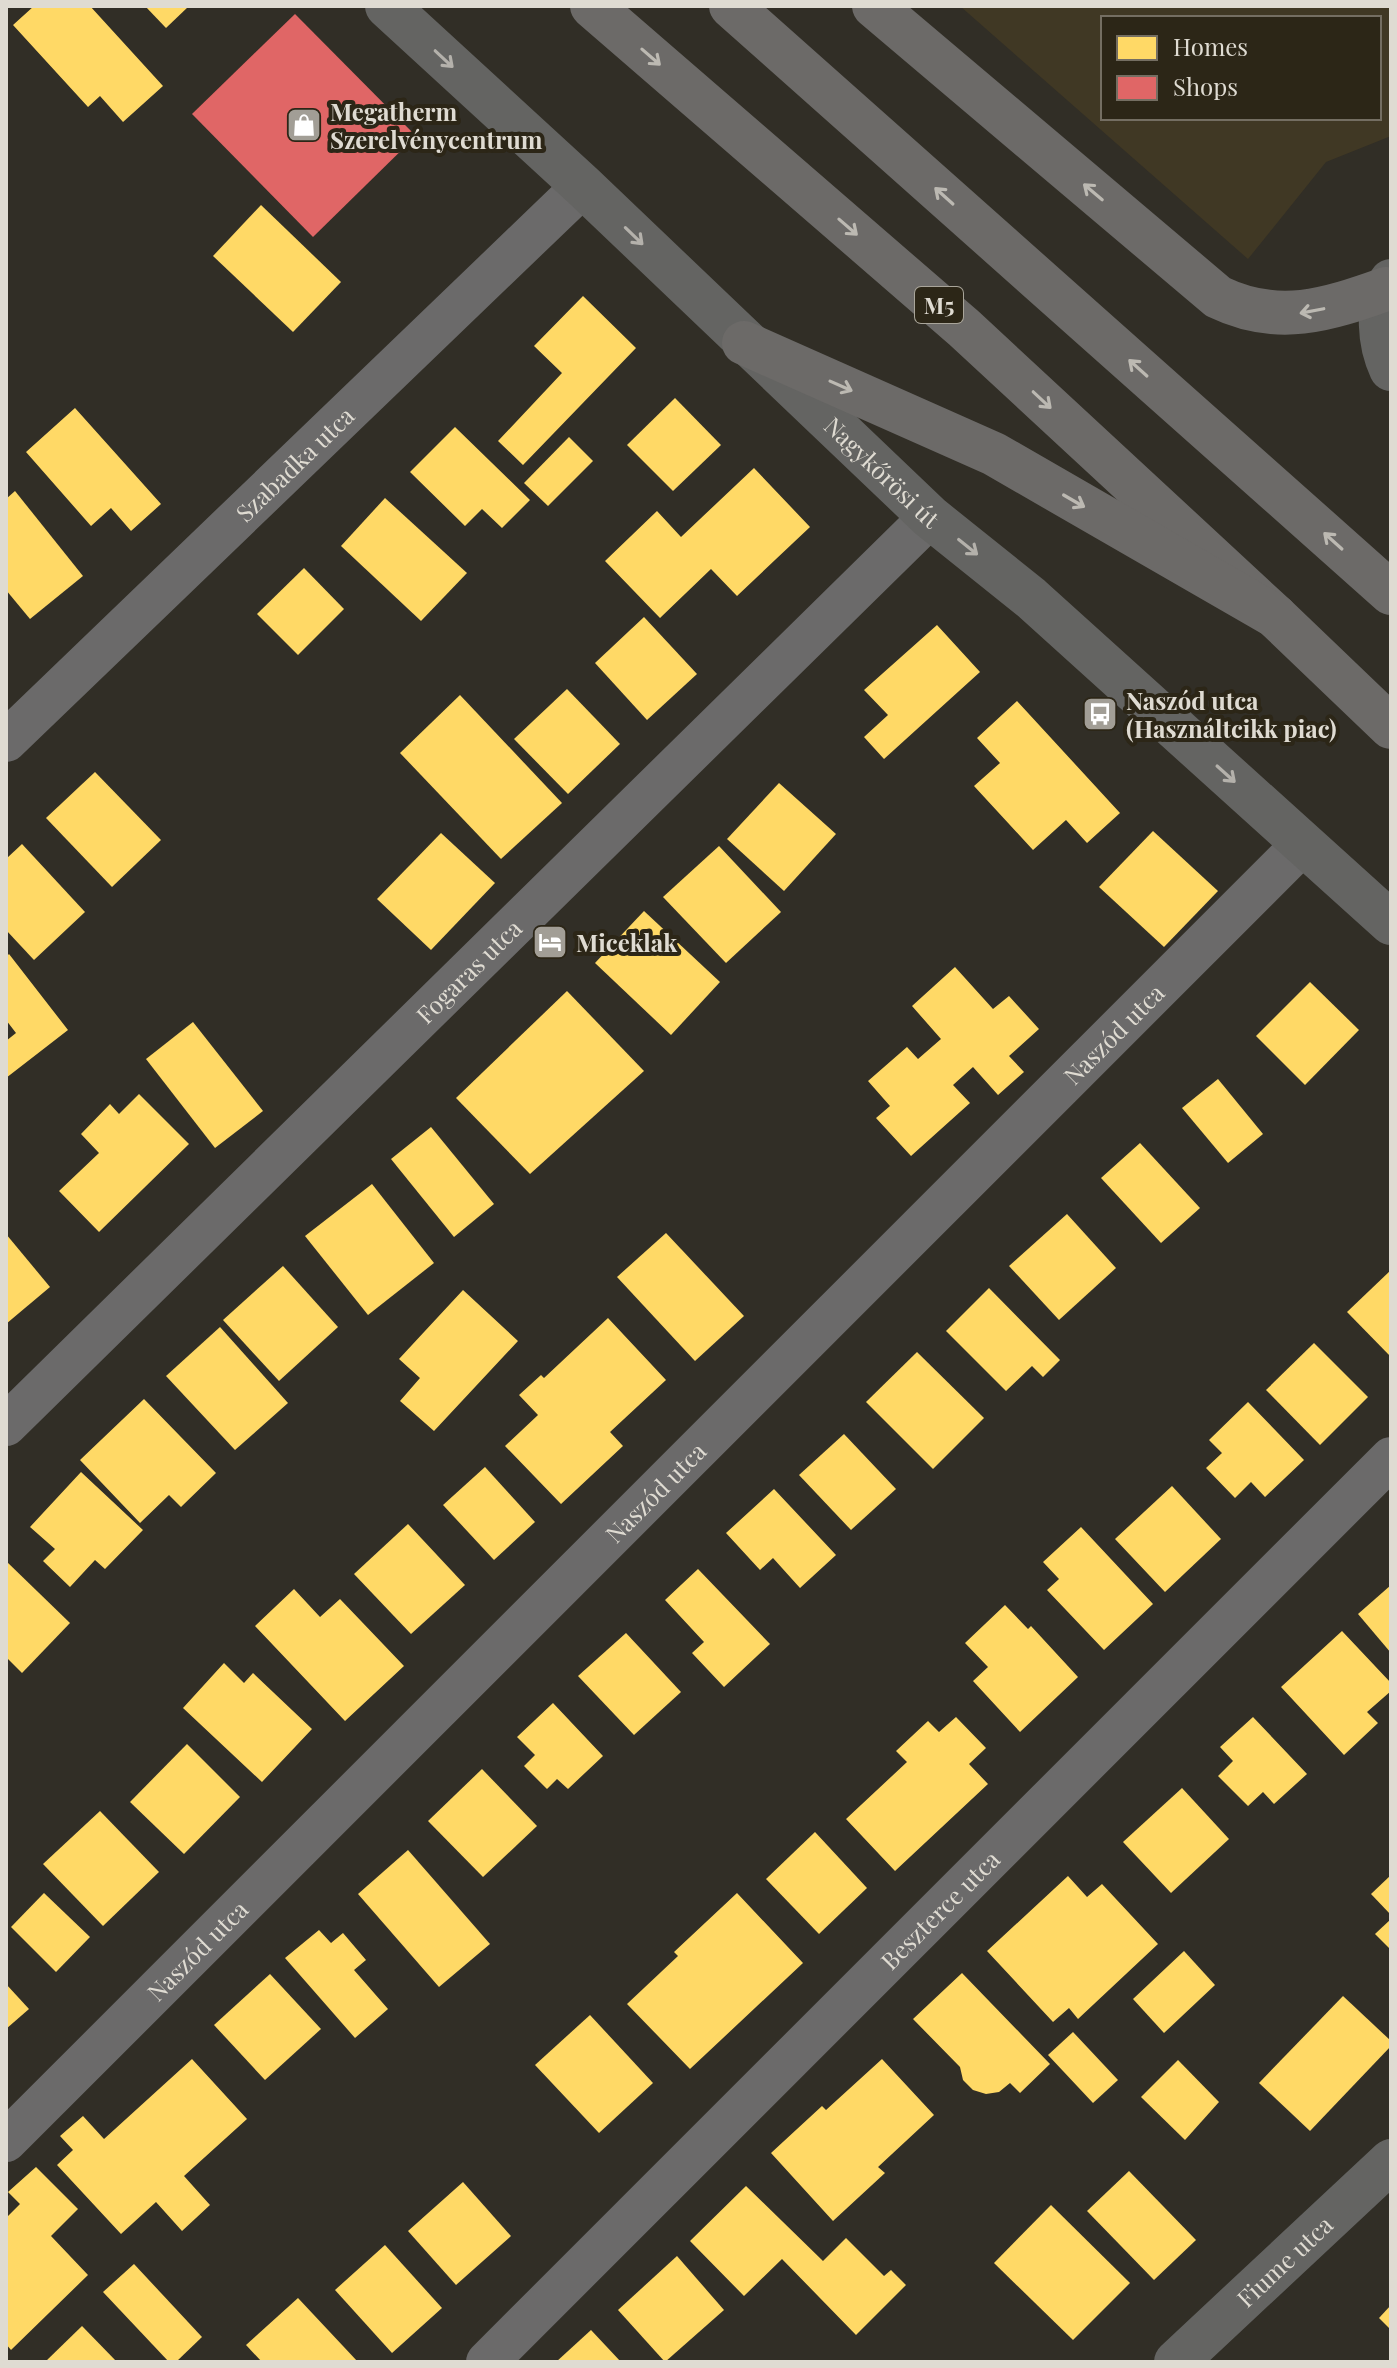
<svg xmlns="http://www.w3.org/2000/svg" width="1397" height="2368" font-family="'Playfair Display',serif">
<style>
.built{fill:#403824;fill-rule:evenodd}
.homes{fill:#ffd966}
.shops{fill:#e06666}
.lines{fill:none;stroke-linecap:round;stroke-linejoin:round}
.street{stroke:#6b6a6a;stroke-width:42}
.secondary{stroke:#646462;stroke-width:44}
.primary{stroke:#6c6a68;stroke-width:44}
.oneway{stroke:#bcb9b2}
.oneway2{stroke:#b4b1ab}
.labels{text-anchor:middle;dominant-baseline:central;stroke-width:8;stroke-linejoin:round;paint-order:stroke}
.shield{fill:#2c2617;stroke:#a9a59a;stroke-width:2}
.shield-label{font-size:22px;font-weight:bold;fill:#dfdbd2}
.poi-label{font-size:24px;font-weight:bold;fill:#dfdbd2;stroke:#2c2617;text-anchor:start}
.street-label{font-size:24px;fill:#dfdbd2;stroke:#2c2617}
</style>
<rect width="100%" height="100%" fill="#312e26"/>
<!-- built -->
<path class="built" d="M 960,6 L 1391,6 L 1391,136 L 1326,162 L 1248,259 ZM 1103,18 L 1379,18 L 1379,118 L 1103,118 Z"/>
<!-- homes -->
<g class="homes">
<path d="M 34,6 L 90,6 L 163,86 L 123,122 L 100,96 L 88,107 L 13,25 Z"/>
<path d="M 145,6 L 189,6 L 166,28 Z"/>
<path d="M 261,205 L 341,282 L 293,332 L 213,256 Z"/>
<path d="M 583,296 L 636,348 L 523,465 L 498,441 L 562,373 L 534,346 Z"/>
<path d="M 675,398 L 721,445 L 673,491 L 627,445 Z"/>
<path d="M 75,408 L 161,504 L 131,531 L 111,508 L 91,526 L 26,452 Z"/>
<path d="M 455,427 L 530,500 L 502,528 L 482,509 L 465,526 L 410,472 Z"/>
<path d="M 569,437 L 593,461 L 548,506 L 524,483 Z"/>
<path d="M 754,468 L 810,527 L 737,596 L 711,569 L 660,618 L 605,561 L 657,511 L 681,537 Z"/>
<path d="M 15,491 L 83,576 L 30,619 L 6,590 L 6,499 Z"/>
<path d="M 385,498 L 467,573 L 421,621 L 341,546 Z"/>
<path d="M 304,568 L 344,609 L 298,655 L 257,614 Z"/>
<path d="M 644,617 L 697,674 L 647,720 L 595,663 Z"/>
<path d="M 937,625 L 980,672 L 884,759 L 864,737 L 888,715 L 864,690 Z"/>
<path d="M 567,689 L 620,744 L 568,794 L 514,739 Z"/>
<path d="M 460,695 L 562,803 L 501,859 L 400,753 Z"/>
<path d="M 1017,701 L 1120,813 L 1087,843 L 1066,820 L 1033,850 L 974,786 L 1000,763 L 977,738 Z"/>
<path d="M 95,772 L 161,840 L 112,887 L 46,818 Z"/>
<path d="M 779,783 L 836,834 L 784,891 L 727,839 Z"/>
<path d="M 1153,831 L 1218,891 L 1164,947 L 1099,887 Z"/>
<path d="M 441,833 L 495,883 L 431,950 L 377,899 Z"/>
<path d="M 22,844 L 85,912 L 34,960 L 6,930 L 6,859 Z"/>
<path d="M 719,846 L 781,912 L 726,963 L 663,897 Z"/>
<path d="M 644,911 L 720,982 L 671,1035 L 595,963 Z"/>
<path d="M 9,954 L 68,1030 L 6,1078 L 6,1041 L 16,1033 L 6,1020 L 6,957 Z"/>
<path d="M 955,967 L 993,1009 L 1009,996 L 1039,1029 L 1009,1056 L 1024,1072 L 998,1095 L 973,1067 L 953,1085 L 970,1103 L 911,1156 L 876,1118 L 890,1106 L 868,1081 L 907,1047 L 918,1059 L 941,1039 L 912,1006 Z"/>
<path d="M 1310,982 L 1359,1030 L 1305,1085 L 1256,1036 Z"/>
<path d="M 567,991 L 644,1071 L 530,1174 L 456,1098 Z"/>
<path d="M 193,1022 L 263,1111 L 215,1148 L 146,1059 Z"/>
<path d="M 1218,1079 L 1263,1134 L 1228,1163 L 1182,1108 Z"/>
<path d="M 139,1094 L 189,1144 L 99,1232 L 59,1191 L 99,1153 L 81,1134 L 110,1104 L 119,1114 Z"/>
<path d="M 431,1127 L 494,1204 L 454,1237 L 391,1159 Z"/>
<path d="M 1140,1143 L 1200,1208 L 1161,1243 L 1101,1178 Z"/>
<path d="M 372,1184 L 434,1263 L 368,1315 L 305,1236 Z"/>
<path d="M 1067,1214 L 1116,1268 L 1059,1320 L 1009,1266 Z"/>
<path d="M 666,1233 L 744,1316 L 695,1361 L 617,1277 Z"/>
<path d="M 6,1234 L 50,1287 L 6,1324 Z"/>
<path d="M 283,1266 L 338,1327 L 279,1381 L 223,1320 Z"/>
<path d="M 1391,1270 L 1391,1357 L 1347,1312 Z"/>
<path d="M 989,1288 L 1060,1360 L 1043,1377 L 1032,1366 L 1006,1391 L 946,1331 Z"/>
<path d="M 463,1290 L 518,1341 L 434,1431 L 400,1401 L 420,1378 L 399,1359 Z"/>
<path d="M 608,1318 L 666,1380 L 610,1432 L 623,1446 L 561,1504 L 505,1446 L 538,1415 L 519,1395 L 541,1375 L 544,1378 Z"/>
<path d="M 220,1327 L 288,1403 L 235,1450 L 166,1376 Z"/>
<path d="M 1314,1343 L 1368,1397 L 1320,1445 L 1266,1390 Z"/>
<path d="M 917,1352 L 984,1418 L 933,1469 L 866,1402 Z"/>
<path d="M 144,1399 L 216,1473 L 181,1507 L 169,1495 L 140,1523 L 80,1460 Z"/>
<path d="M 1248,1402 L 1304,1460 L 1265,1497 L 1251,1482 L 1235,1498 L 1206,1468 L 1222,1453 L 1209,1440 Z"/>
<path d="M 844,1434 L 896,1489 L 851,1530 L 799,1475 Z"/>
<path d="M 485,1467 L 535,1522 L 494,1560 L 443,1505 Z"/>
<path d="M 81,1472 L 143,1530 L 105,1569 L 95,1560 L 70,1587 L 43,1561 L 55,1549 L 30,1527 Z"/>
<path d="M 1172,1486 L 1221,1539 L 1165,1592 L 1115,1539 Z"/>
<path d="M 774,1489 L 836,1555 L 800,1588 L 773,1558 L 760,1570 L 726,1533 Z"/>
<path d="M 408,1524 L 465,1585 L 411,1634 L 354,1574 Z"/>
<path d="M 1081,1527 L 1153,1604 L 1104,1650 L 1047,1590 L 1059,1579 L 1043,1562 Z"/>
<path d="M 6,1561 L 70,1623 L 22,1673 L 6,1657 Z"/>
<path d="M 698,1569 L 770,1644 L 724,1687 L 692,1653 L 704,1642 L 665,1600 Z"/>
<path d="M 1391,1585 L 1391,1653 L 1358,1614 Z"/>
<path d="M 294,1589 L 320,1617 L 340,1599 L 404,1666 L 345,1721 L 255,1626 Z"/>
<path d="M 1005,1605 L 1028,1629 L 1031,1626 L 1078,1677 L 1020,1732 L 973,1681 L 988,1667 L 965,1643 Z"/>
<path d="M 1342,1631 L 1391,1683 L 1391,1691 L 1367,1712 L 1378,1723 L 1344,1755 L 1281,1687 Z"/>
<path d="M 626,1633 L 681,1692 L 634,1735 L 578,1676 Z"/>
<path d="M 224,1663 L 244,1683 L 253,1673 L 312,1729 L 262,1782 L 183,1708 Z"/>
<path d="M 553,1703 L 603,1756 L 568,1789 L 557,1779 L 547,1789 L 524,1766 L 535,1755 L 517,1737 Z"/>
<path d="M 956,1717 L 986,1748 L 969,1764 L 988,1784 L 895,1871 L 846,1819 L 907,1762 L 896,1751 L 928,1721 L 939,1732 Z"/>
<path d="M 1253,1717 L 1307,1774 L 1274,1804 L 1263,1792 L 1248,1806 L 1218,1776 L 1233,1761 L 1220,1747 Z"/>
<path d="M 187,1744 L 240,1797 L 184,1854 L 130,1802 Z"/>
<path d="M 482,1769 L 537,1826 L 483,1877 L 428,1821 Z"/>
<path d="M 1182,1788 L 1229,1839 L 1171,1893 L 1123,1842 Z"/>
<path d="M 100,1811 L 159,1872 L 103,1926 L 43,1864 Z"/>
<path d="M 815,1832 L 867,1888 L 819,1934 L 766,1879 Z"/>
<path d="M 408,1850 L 490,1944 L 439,1987 L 358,1894 Z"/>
<path d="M 1391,1875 L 1391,1915 L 1371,1894 Z"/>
<path d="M 1068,1876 L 1087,1897 L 1102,1884 L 1158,1944 L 1078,2019 L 1069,2008 L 1053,2022 L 987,1951 Z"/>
<path d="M 44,1893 L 90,1937 L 56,1972 L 11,1927 Z"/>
<path d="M 737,1893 L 803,1963 L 690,2069 L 627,2004 L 678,1956 L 674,1952 Z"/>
<path d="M 1391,1919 L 1391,1950 L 1375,1934 Z"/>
<path d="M 319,1930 L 331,1943 L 343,1933 L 366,1960 L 354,1970 L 388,2009 L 355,2038 L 285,1958 Z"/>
<path d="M 1184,1951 L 1215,1985 L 1164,2033 L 1133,1999 Z"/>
<path d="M 962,1973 L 1050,2064 L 1020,2093 L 1010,2083 L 999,2092 L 986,2094 L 973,2090 L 963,2080 L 960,2067 L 913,2019 Z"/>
<path d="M 270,1974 L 321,2029 L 265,2080 L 214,2025 Z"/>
<path d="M 6,1984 L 29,2009 L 6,2029 Z"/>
<path d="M 1343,1996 L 1391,2041 L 1391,2046 L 1310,2131 L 1259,2083 Z"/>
<path d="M 590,2015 L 653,2083 L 599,2133 L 535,2065 Z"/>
<path d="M 1073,2032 L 1118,2080 L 1093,2103 L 1048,2055 Z"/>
<path d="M 192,2059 L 247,2119 L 184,2176 L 210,2205 L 182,2231 L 156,2202 L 121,2234 L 57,2165 L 73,2150 L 60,2136 L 83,2116 L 104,2139 Z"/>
<path d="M 882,2059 L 934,2115 L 878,2167 L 885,2173 L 833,2221 L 771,2153 L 822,2106 L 826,2110 Z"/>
<path d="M 1178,2060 L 1219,2102 L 1185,2140 L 1141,2097 Z"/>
<path d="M 36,2167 L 78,2209 L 51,2236 L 88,2275 L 11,2350 L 6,2344 L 6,2218 L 20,2204 L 8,2192 Z"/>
<path d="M 1129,2171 L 1196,2240 L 1154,2280 L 1087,2211 Z"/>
<path d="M 463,2182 L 511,2236 L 456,2285 L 408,2231 Z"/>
<path d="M 746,2186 L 823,2261 L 846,2238 L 884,2276 L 891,2270 L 906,2285 L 856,2335 L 782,2259 L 744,2296 L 690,2241 Z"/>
<path d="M 1051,2205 L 1130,2283 L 1073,2340 L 994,2263 Z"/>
<path d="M 385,2245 L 442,2308 L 392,2353 L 335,2290 Z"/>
<path d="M 677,2256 L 724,2310 L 665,2362 L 618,2310 Z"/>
<path d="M 134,2264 L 202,2337 L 176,2362 L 169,2362 L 103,2292 Z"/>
<path d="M 298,2298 L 358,2362 L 262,2362 L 246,2345 Z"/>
<path d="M 1391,2305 L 1391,2330 L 1379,2318 Z"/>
<path d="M 82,2326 L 117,2362 L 45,2362 Z"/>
<path d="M 591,2330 L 621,2362 L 556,2362 Z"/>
</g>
<!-- shops -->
<path class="shops" d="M 295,14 L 416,136 L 313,237 L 192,114 Z"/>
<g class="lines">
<!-- street -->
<g class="street">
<path id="s1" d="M 6,741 L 583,186"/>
<path id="s2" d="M 6,1425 L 930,517"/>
<path id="s3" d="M 6,2141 L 1303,844"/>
<path id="s4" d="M 487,2362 L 1391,1458"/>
</g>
<!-- secondary -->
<g class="secondary">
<path id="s5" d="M 387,6 L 583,186 L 930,517 L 1031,598 L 1391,923"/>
<path d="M 1391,281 C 1376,307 1379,343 1391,369"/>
<path id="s6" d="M 1176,2362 L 1391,2161"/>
</g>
<!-- primary -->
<g class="primary">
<path d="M 592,6 L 964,328 L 1275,616"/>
<path d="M 731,6 L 1391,593"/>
<path d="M 874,6 L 1218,297 C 1278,326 1327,310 1386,289"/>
<path d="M 744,343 L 994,454 L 1275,616 L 1391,727"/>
</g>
</g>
<!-- one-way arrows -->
<defs><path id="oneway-shaft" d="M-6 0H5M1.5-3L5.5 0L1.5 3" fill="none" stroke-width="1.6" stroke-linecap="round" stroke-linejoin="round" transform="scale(2)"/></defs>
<g class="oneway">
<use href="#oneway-shaft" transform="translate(651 57) rotate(41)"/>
<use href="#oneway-shaft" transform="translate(1093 192) rotate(-140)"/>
<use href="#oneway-shaft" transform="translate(944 196) rotate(-138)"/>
<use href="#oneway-shaft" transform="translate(848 227) rotate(41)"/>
<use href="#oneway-shaft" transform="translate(1312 311) rotate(169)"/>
<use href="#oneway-shaft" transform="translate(1138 368) rotate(-138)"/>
<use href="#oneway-shaft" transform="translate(841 386) rotate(24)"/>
<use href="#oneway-shaft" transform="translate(1042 400) rotate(43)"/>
<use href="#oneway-shaft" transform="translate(1074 501) rotate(30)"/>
<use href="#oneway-shaft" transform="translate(1333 541) rotate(-138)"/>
</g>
<g class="oneway2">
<use href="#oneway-shaft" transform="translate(444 59) rotate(43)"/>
<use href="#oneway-shaft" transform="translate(634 236) rotate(44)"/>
<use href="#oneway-shaft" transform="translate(968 547) rotate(39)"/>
<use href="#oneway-shaft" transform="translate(1226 774) rotate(42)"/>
</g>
<!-- icons -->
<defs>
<g id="shop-square" transform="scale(1.8)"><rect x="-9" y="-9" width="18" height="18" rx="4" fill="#a29e96" stroke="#2c2617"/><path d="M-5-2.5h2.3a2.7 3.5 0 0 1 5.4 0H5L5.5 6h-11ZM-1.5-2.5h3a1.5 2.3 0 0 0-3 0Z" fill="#fff"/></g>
<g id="bus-square" transform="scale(1.8)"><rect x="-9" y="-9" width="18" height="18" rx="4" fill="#a29e96" stroke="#2c2617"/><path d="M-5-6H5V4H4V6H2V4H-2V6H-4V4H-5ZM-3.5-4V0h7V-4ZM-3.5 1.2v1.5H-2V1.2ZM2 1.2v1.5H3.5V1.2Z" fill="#fff"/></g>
<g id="hotel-square" transform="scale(1.8)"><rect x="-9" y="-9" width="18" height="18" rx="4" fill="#a29e96" stroke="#2c2617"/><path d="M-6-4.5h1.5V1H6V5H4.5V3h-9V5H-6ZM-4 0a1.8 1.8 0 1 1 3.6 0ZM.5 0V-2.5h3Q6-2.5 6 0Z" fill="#fff"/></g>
</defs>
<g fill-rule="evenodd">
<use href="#shop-square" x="304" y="125"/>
<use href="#bus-square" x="1100" y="714"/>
<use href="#hotel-square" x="550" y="942"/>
</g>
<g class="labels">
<!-- shield labels -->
<rect class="shield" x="915" y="287" width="48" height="36" rx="6"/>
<g class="shield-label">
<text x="939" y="305">M5</text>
</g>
<!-- poi labels -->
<g class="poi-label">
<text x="330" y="111">Megatherm<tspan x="330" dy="28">Szerelvénycentrum</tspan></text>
<text x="1126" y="700">Naszód utca<tspan x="1126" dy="28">(Használtcikk piac)</tspan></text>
<text x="576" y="942">Miceklak</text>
</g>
<!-- street labels -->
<g class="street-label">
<text stroke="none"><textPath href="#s1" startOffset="400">Szabadka utca</textPath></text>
<text stroke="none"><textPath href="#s5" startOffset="680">Nagykőrösi út</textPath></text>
<text stroke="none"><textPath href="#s2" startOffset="648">Fogaras utca</textPath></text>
<text stroke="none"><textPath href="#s3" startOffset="1566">Naszód utca</textPath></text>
<text stroke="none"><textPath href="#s3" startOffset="918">Naszód utca</textPath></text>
<text stroke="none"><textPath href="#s4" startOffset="640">Beszterce utca</textPath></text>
<text stroke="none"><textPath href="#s3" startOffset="270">Naszód utca</textPath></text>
<text stroke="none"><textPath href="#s6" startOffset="148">Fiume utca</textPath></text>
</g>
</g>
<!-- border -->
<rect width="1397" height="2368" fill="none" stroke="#dfdbd2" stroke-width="16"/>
<!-- legend -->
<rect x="1101" y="16" width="280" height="104" fill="#2c2617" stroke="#746e62" stroke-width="2"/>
<rect x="1117" y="36" width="40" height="24" fill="#ffd966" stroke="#746e62" stroke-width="2"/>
<text x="1173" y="56" font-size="24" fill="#dfdbd2">Homes</text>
<rect x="1117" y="76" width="40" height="24" fill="#e06666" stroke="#746e62" stroke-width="2"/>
<text x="1173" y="96" font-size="24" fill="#dfdbd2">Shops</text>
</svg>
